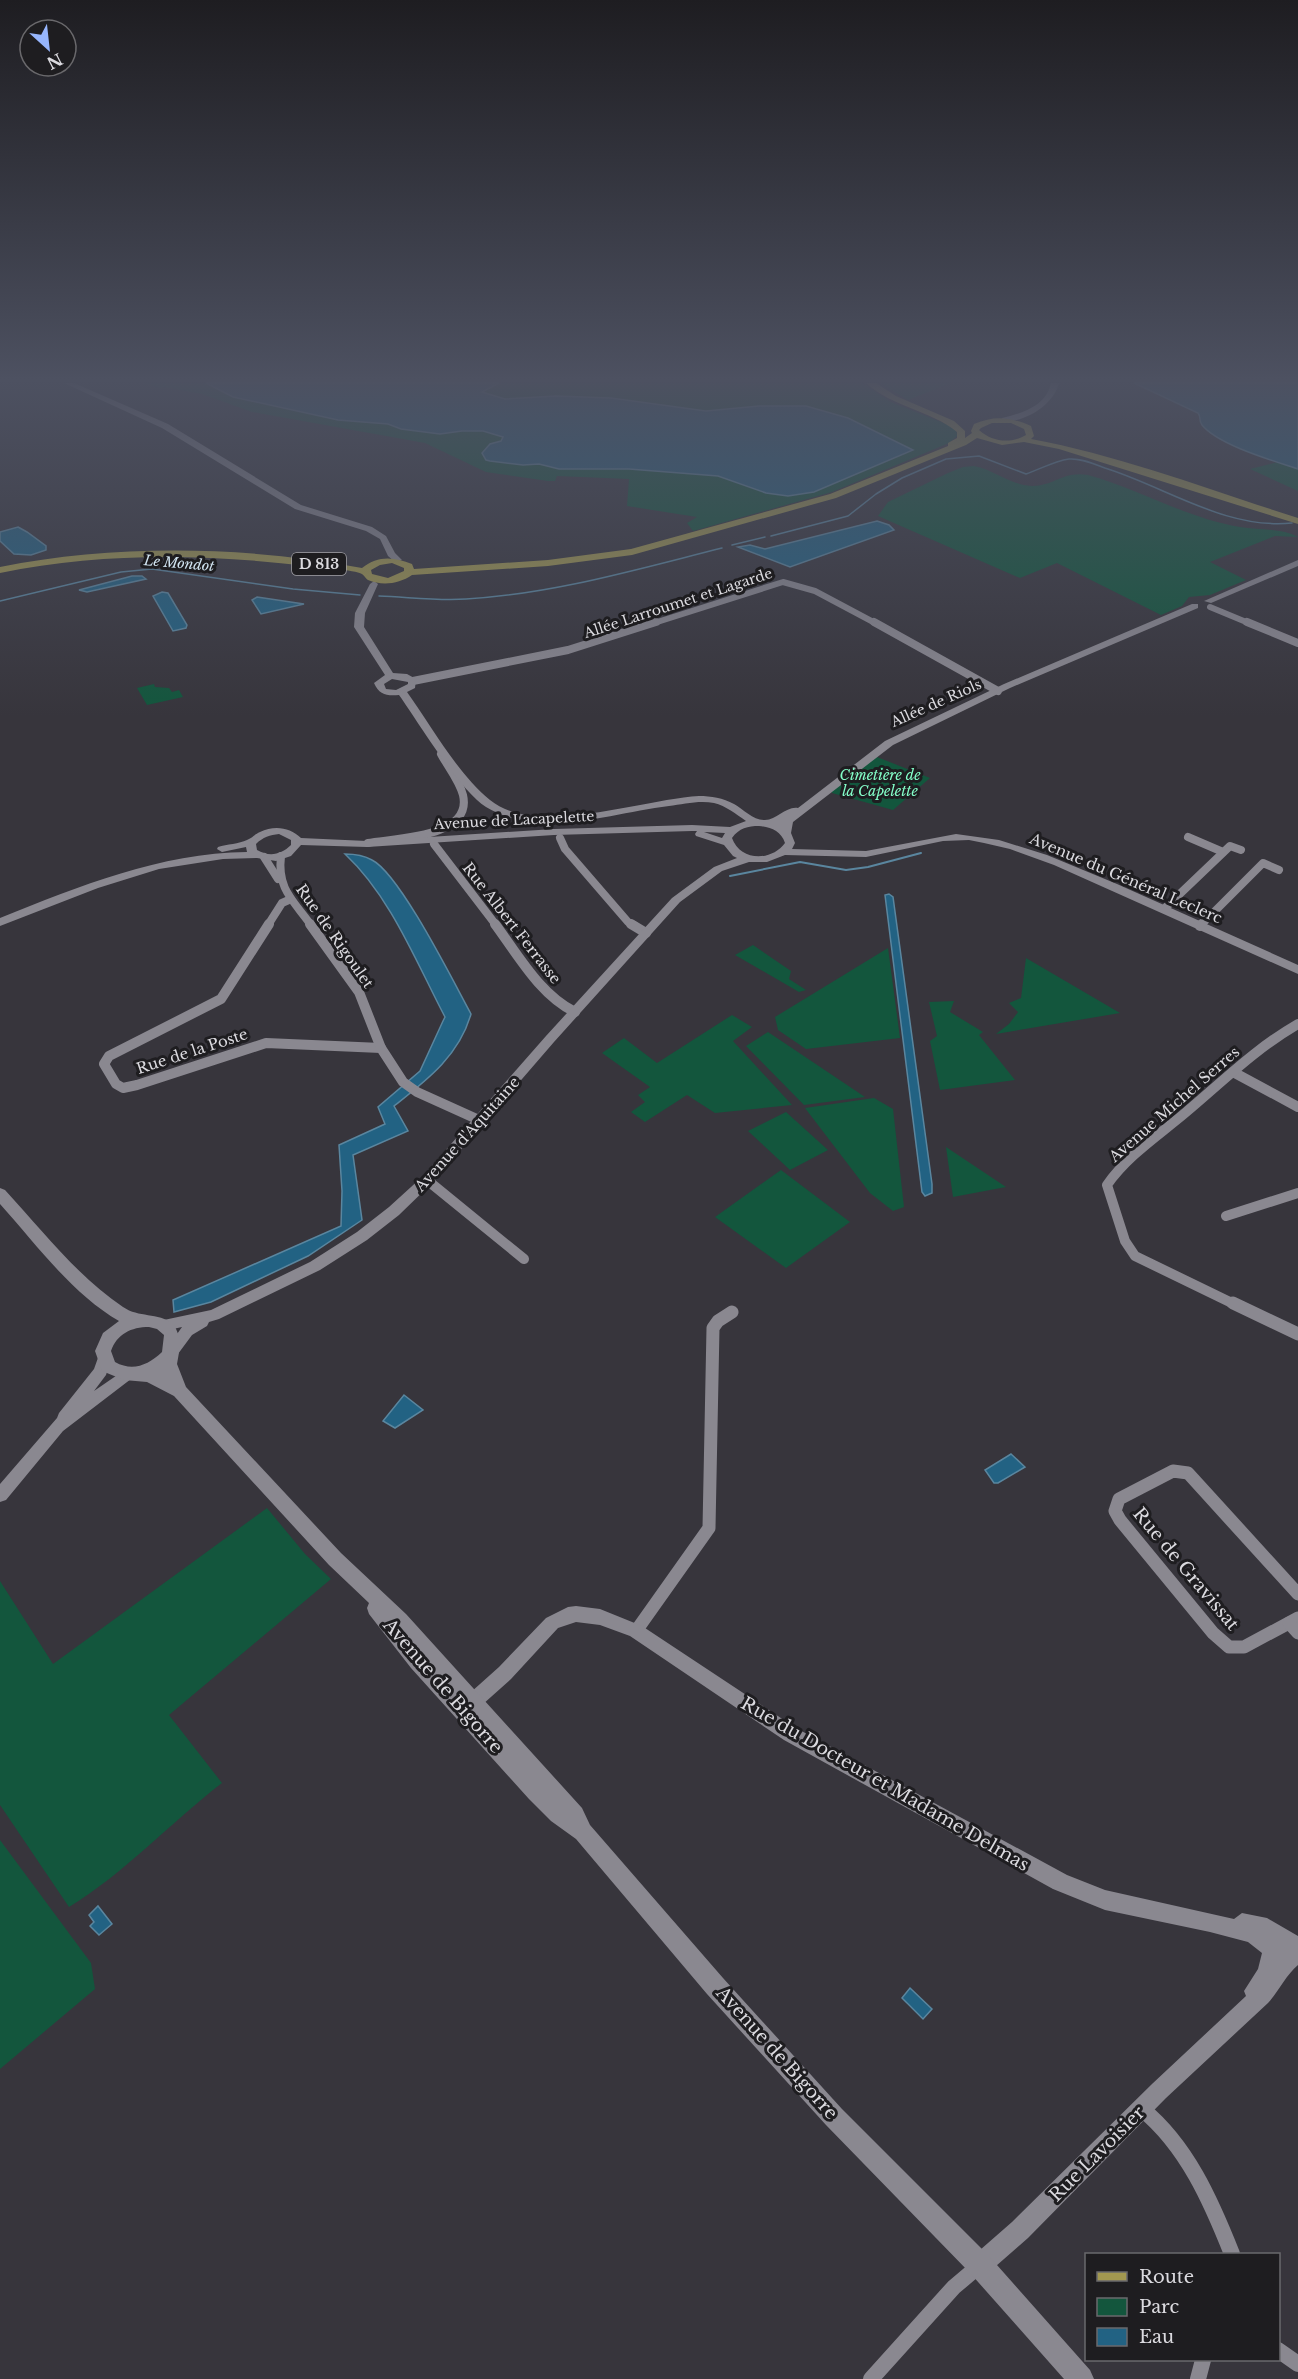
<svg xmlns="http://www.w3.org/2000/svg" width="1298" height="2379" font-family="'Libre Baskerville',serif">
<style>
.green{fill:#13563d}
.water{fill:#226283;stroke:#5a869f;stroke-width:1.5}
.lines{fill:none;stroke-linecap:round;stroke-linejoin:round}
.stream-far1{stroke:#5a869f;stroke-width:1.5}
.stream{stroke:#5a869f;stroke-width:2}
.minor-far4{stroke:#8a8890;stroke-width:6}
.minor-far3{stroke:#8a8890;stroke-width:8}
.minor-far2{stroke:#8a8890;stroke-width:10}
.minor-far1{stroke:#8a8890;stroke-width:13}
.minor{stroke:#8a8890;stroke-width:16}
.tertiary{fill:#8a8890;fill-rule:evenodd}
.secondary{fill:#8a8890;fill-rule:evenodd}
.primary{fill:#a29850;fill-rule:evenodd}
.labels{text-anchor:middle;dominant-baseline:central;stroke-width:6;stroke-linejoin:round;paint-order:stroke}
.far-water-label{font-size:14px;font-style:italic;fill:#d1e4f1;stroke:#1e1d20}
.shield{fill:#1e1d20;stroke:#a2a1a6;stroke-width:1.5}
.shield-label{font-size:14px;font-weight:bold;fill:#dbdadf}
.far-street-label{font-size:14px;fill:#dbdadf;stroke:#1e1d20}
.far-park-label{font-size:14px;font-style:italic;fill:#84fec9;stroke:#1e1d20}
.street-label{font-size:15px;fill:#dbdadf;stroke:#1e1d20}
.near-street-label{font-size:18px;fill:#dbdadf;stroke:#1e1d20}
</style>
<rect width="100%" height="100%" fill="#37353c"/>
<!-- green -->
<g class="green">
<path d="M 144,383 L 862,383 L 891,402 L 956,428 L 957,436 L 949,443 L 832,492 L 693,531 L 687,523 L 697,517 L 627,506 L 629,479 L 557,476 L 555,481 L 548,481 L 486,472 L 425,443 L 252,412 L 202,394 L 165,387 L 159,388 Z"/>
<path d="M 880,383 L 951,383 L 908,400 Z"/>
<path d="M 1278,462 L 1298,469 L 1298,491 L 1250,469 Z"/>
<path d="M 974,466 C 995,470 1010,485 1032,486 C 1055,486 1062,471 1088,475 C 1139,489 1186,518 1240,527 C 1259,530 1282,528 1298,537 L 1275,536 L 1210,562 L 1246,580 L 1210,595 L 1189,597 L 1182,606 L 1161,615 L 1057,563 L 1020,578 L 878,516 L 888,502 L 948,473 L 963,467 Z"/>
<path d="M 154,684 L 155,687 L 169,688 L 172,692 L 179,690 L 183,697 L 147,705 L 137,688 Z"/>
<path d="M 877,757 L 930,778 L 893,810 L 832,793 L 832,790 Z"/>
<path d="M 753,945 L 791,971 L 789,979 L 806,990 L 799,992 L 735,955 Z"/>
<path d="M 888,948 L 900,1038 L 806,1049 L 778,1030 L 775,1017 Z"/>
<path d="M 1026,958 L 1120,1013 L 996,1034 L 1009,1024 L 1018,1012 L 1009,1003 L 1021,998 Z"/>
<path d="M 954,1001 L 950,1012 L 983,1032 L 979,1035 L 1015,1080 L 940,1090 L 930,1041 L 937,1036 L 929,1002 Z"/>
<path d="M 732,1015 L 752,1027 L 733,1041 L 792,1105 L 715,1113 L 687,1095 L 645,1122 L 631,1112 L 645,1102 L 638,1095 L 650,1087 L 602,1053 L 624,1038 L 657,1063 Z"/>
<path d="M 768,1032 L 865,1097 L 804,1105 L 746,1046 Z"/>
<path d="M 874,1098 L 893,1109 L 904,1207 L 893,1211 L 870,1193 L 805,1108 Z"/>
<path d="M 786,1112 L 828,1150 L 790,1170 L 748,1131 Z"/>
<path d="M 946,1147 L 1006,1187 L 953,1197 Z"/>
<path d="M 781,1170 L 850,1222 L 786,1268 L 715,1217 Z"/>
<path d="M 267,1508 L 305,1554 L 331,1579 L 169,1715 L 222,1783 C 170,1823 125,1873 69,1907 L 0,1805 L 0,1581 L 53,1664 Z"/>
<path d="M 0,1840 L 91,1963 L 95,1989 L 0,2069 Z"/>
</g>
<!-- water -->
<g class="water">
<path d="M 206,383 L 499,383 L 482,392 L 505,399 L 556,396 L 611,398 L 706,411 L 759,406 L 806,406 L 848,418 L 913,450 L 814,492 L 788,496 L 766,493 L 718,476 L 629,469 L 559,469 L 539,464 L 523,465 L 490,461 L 486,460 L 482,453 L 490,444 L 501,441 L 503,437 L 483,431 L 462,431 L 440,434 L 401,429 L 388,424 L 338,420 L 233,397 Z"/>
<path d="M 1134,383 L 1298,383 L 1298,469 C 1274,461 1218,445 1202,425 C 1198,420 1202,418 1198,413 Z"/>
<path d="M 877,521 L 889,525 L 894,530 L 790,567 L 738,547 L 750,545 L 765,549 Z"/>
<path d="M 18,527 L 27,532 L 46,546 L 46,550 L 31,555 L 14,554 L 0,541 L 0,532 Z"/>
<path d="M 132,576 L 142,576 L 146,579 L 87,592 L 79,590 Z"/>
<path d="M 162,592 L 168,593 L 187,625 L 186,628 L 173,631 L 153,596 Z"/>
<path d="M 257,597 L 304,604 L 261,614 L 252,600 Z"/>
<path d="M 345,854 C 354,854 365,856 372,860 C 400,874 454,983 471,1014 C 459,1056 427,1080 394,1106 L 408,1131 L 353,1155 L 362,1220 L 308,1256 L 211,1302 L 174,1312 L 173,1300 L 341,1226 L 342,1191 L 339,1145 L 385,1124 L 378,1107 L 420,1071 L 443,1021 L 445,1017 C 416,962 391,897 345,854 Z"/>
<path d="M 889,894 L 893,897 L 932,1184 L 932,1193 L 925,1196 L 922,1192 L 885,895 Z"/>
<path d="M 404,1395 L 423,1410 L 395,1428 L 383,1421 Z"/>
<path d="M 1011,1454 L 1025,1467 L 998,1483 L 994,1483 L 985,1470 Z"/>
<path d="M 98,1906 L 112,1924 L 99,1935 L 90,1926 L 94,1922 L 89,1915 Z"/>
<path d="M 910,1988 L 932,2009 L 923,2019 L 902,1998 Z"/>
</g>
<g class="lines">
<!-- stream-far1 -->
<g class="stream-far1">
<path d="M 771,536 L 848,516 L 876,494 L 902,478 L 946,459 L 979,456 L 1026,474 C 1040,469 1055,461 1069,459 C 1081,458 1094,464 1105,468 C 1166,487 1226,530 1292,523"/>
<path d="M 732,545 L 765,537"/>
<path d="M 379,596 C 408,597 437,601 466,599 C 553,594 638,569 722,548"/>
<path d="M 0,601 L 121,572 L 152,569 L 293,589 L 360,595"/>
</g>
<!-- stream -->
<path class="stream" d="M 730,876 L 800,862 L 846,870 L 868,867 L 921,853"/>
<!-- minor-far4 -->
<g class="minor-far4">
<path d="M 1210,607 L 1251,624"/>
<path d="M 651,624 L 783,582 L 815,591 L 877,624"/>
</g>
<!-- minor-far3 -->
<g class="minor-far3">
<path d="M 874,622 L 998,691"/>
<path d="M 1247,622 L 1298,643"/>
<path d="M 413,681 L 568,650 L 656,622"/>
<path d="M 1188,837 L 1223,852"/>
<path d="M 560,838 L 565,849 L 628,922 L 634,925"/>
<path d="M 368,843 C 395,838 473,838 463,795 C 459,780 448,767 441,754"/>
<path d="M 434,844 L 496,925"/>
<path d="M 281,856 C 277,889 293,900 311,925"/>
<path d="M 264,857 L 278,879"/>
<path d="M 1164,909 L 1230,846 L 1241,850"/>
<path d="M 268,925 L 282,903 L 291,899"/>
<path d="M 1201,925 L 1263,863 L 1279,870"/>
</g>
<!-- minor-far2 -->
<g class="minor-far2">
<path d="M 269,924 L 221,999 L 109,1056 L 104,1064 L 116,1084 L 123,1088 L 137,1085 L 266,1043 L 381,1048"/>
<path d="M 310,924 L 359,992 L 381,1048 L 403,1082 L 417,1092 L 479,1120"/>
<path d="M 495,924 C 518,955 540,995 575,1012"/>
<path d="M 631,924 L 646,933"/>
<path d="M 1200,926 L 1202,924"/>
<path d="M 1233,1072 L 1298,1107"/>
<path d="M 427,1180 L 524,1259"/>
<path d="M 1226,1216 L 1298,1193"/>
<path d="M 1236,1305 L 1135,1256 L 1125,1241 L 1107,1185 C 1127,1156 1159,1135 1185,1113 C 1222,1082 1256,1048 1298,1024"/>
</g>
<!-- minor-far1 -->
<g class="minor-far1">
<path d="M 1233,1303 L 1298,1334"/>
<path d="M 1298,1594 L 1188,1473 L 1173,1471 L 1119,1499 L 1115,1511 L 1120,1520 L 1213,1633 L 1229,1647 L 1244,1647 L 1298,1618"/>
<path d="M 1289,1623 L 1298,1633"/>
<path d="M 636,1631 L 709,1528 L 713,1328 L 718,1321 L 732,1312"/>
</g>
<!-- minor -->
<g class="minor">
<path d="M 1142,2109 C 1187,2146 1211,2201 1232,2254"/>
<path d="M 1278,2350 L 1298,2364"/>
<path d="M 871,2379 L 954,2287 L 980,2265"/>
<path d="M 1198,2379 L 1203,2360"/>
</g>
<!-- tertiary -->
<g class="tertiary">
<path d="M 64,383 L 74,383 L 168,424 L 301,505 L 372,527 L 386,536 L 395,553 L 402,560 L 395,562 L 388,556 L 380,539 L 366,531 L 295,509 L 162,428 Z"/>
<path d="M 1051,383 L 1059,383 C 1053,406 1025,422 1002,422 L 1002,418 C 1023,413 1046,406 1051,383 Z"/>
<path d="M 1298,560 L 1298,566 L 1211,603 L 1204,601 Z"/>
<path d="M 374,581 L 378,584 L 365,613 L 364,627 L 393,673 L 407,674 L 416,679 L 415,688 L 407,692 C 432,727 457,773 490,800 C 536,838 643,799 699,796 C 711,796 723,798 734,804 C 743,809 754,821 765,820 C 777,820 786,806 798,808 L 885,741 L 1004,684 L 1192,604 L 1198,604 L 1198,608 L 1010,688 L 893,745 L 793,822 L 791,833 L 795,843 L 792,849 L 866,851 L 956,834 L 999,840 L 1047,855 L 1117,884 L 1298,965 L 1298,974 L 1054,865 L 1010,849 L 984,843 L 969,840 L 943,841 L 866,857 L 785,855 L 767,862 L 749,862 L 722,871 L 680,902 L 554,1042 L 432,1183 L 399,1215 L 367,1240 L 320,1270 L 219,1319 L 209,1322 L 207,1326 L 192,1335 L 175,1358 L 170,1360 L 165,1358 L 163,1354 L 182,1327 L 164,1331 L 159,1329 L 157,1325 L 159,1321 L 211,1310 L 310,1262 L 357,1232 L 389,1207 L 422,1177 L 546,1036 L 672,898 L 714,867 L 737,858 L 733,856 L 724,845 L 696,836 L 695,834 L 697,831 L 692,831 L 554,835 L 367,847 L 301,845 L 291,856 L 276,861 L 257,858 L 223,859 L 159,869 L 98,888 L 0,926 L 0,918 C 80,886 160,853 247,852 L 246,847 L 222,852 L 217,849 L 218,847 C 227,844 239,844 247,840 C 252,838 255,834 260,832 C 274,825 290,827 301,838 L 367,841 L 554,829 L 692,825 L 730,827 L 746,821 C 736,814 726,806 714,803 C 700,800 683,804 669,806 C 610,813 541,840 486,807 C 459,790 419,723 399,695 C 387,696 379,695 374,683 L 385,675 L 354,627 L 355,613 L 370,584 ZM 392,679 L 408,682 L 408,684 L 396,690 L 386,689 L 384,684 ZM 759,826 C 771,827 781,831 785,843 C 771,862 740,861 732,838 C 739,828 748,826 759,826 ZM 704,832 L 725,833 L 722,838 ZM 279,834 L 291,840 L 291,845 C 281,855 269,857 257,850 L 256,844 C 263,837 270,835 279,834 Z"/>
<path d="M 104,1353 L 109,1355 L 111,1359 L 106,1375 L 94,1391 L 126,1369 L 131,1371 L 133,1375 L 131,1379 L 63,1431 L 6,1500 L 0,1502 L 0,1484 L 57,1418 L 59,1413 L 94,1369 L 99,1355 Z"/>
<path d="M 576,1606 L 600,1609 L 642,1626 L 796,1728 L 1067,1875 L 1105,1890 L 1234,1919 L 1242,1913 L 1267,1918 L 1298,1936 L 1298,1965 C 1286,1975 1279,1991 1268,2003 L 1166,2098 L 1028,2238 L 988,2273 L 980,2276 L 972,2273 L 969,2265 L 972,2257 L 1012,2222 L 1152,2084 L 1246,1996 L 1244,1991 L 1258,1969 L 1262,1953 L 1248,1942 L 1210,1932 L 1105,1910 L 1053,1889 L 784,1740 L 630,1636 L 600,1625 L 576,1622 L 558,1628 L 511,1679 L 473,1713 L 467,1715 L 461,1713 L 458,1707 L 461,1701 L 499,1667 L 546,1618 L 568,1607 Z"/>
</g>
<!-- secondary -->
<path class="secondary" d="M 0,1188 L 5,1190 C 42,1230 77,1276 123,1307 C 139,1318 157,1312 174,1324 L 181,1341 L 177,1364 L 186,1387 L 341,1553 L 406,1614 L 582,1808 L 590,1825 L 723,1978 L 842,2109 L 989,2256 L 1090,2370 L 1094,2379 L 1064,2379 L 971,2274 L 826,2125 L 707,1994 L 576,1839 L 551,1821 L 529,1799 L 411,1668 L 369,1614 L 367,1608 L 369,1603 L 329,1565 L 174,1396 L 147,1382 L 124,1380 L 102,1371 L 95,1351 L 103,1333 L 119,1321 C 72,1294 36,1244 0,1204 ZM 149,1327 L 157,1329 L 164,1335 L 162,1352 C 148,1365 133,1372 115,1362 L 111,1351 C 117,1334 131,1327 149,1327 Z"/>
<!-- primary -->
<path class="primary" d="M 866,383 L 876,383 L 896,396 L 954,421 L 965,431 L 965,438 L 972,433 L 971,431 L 974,424 C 995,415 1010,417 1031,426 L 1034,436 L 1031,439 C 1122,456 1210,490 1298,518 L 1298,524 L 1059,449 L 1024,442 L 1002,445 L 977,438 L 966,445 L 836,498 L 632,555 L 548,566 L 412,575 C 399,584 382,586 368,580 C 366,579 365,576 362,574 C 355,570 318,567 308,566 C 205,554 102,552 0,573 L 0,567 C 115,544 246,546 362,568 C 378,555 394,557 412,564 L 414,569 L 548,560 L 631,549 L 830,494 L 948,446 L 948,443 L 957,438 L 957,432 C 930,410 892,407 866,383 ZM 992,423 L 1011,423 L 1024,429 L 1026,435 C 1011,444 992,442 979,430 L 981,428 ZM 392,563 L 404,568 L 404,571 L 388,578 L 372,574 L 371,570 L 380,565 Z"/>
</g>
<!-- sky -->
<linearGradient id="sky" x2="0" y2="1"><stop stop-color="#1e1d21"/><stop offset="0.53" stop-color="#4d5161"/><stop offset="1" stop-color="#4d5161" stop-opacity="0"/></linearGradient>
<rect width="1298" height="716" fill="url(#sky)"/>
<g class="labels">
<!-- far-water labels -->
<g class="far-water-label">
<text transform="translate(179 563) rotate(5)">Le Mondot</text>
</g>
<!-- shield labels -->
<rect class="shield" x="292" y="553" width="54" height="22" rx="4.5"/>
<g class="shield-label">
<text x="319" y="564">D 813</text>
</g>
<!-- far-street labels -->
<g class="far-street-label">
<text transform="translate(678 603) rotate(-18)">Allée Larroumet et Lagarde</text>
<text transform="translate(936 703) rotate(-24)">Allée de Riols</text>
<text transform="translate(514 820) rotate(-3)">Avenue de Lacapelette</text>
</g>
<!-- far-park labels -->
<g class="far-park-label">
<text x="880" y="775">Cimetière de<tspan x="880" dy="16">la Capelette</tspan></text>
</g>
<!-- street labels -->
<g class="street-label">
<text transform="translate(1126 878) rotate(23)">Avenue du Général Leclerc</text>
<text transform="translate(512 923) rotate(52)">Rue Albert Ferrasse</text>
<text transform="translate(335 936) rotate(55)">Rue de Rigoulet</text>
<text transform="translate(192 1051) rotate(-18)">Rue de la Poste</text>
<text transform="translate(1174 1104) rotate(-41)">Avenue Michel Serres</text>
<text transform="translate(467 1134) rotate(-48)">Avenue d'Aquitaine</text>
</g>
<!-- near-street labels -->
<g class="near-street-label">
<text transform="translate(1186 1569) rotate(50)">Rue de Gravissat</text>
<text transform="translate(443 1686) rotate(49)">Avenue de Bigorre</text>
<text transform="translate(885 1784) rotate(30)">Rue du Docteur et Madame Delmas</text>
<text transform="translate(777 2053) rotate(48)">Avenue de Bigorre</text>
<text transform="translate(1097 2154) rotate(-45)">Rue Lavoisier</text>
</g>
</g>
<!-- legend -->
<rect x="1085" y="2253" width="195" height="108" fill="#1e1d20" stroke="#6a696c" stroke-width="1.5"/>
<rect x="1097" y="2272" width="30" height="9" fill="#a29850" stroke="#6a696c" stroke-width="1.5"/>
<text x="1139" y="2283" font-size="18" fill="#dbdadf">Route</text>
<rect x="1097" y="2298" width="30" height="18" fill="#13563d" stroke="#6a696c" stroke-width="1.5"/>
<text x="1139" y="2313" font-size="18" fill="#dbdadf">Parc</text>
<rect x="1097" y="2328" width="30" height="18" fill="#226283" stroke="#6a696c" stroke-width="1.5"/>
<text x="1139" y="2343" font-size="18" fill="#dbdadf">Eau</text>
<!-- north arrow -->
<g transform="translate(48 48) rotate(153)"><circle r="28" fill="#1e1d20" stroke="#6a696c" stroke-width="1.5"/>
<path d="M0-4.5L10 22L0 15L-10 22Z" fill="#97b6fd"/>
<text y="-9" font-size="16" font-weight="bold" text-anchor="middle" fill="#dbdadf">N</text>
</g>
</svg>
